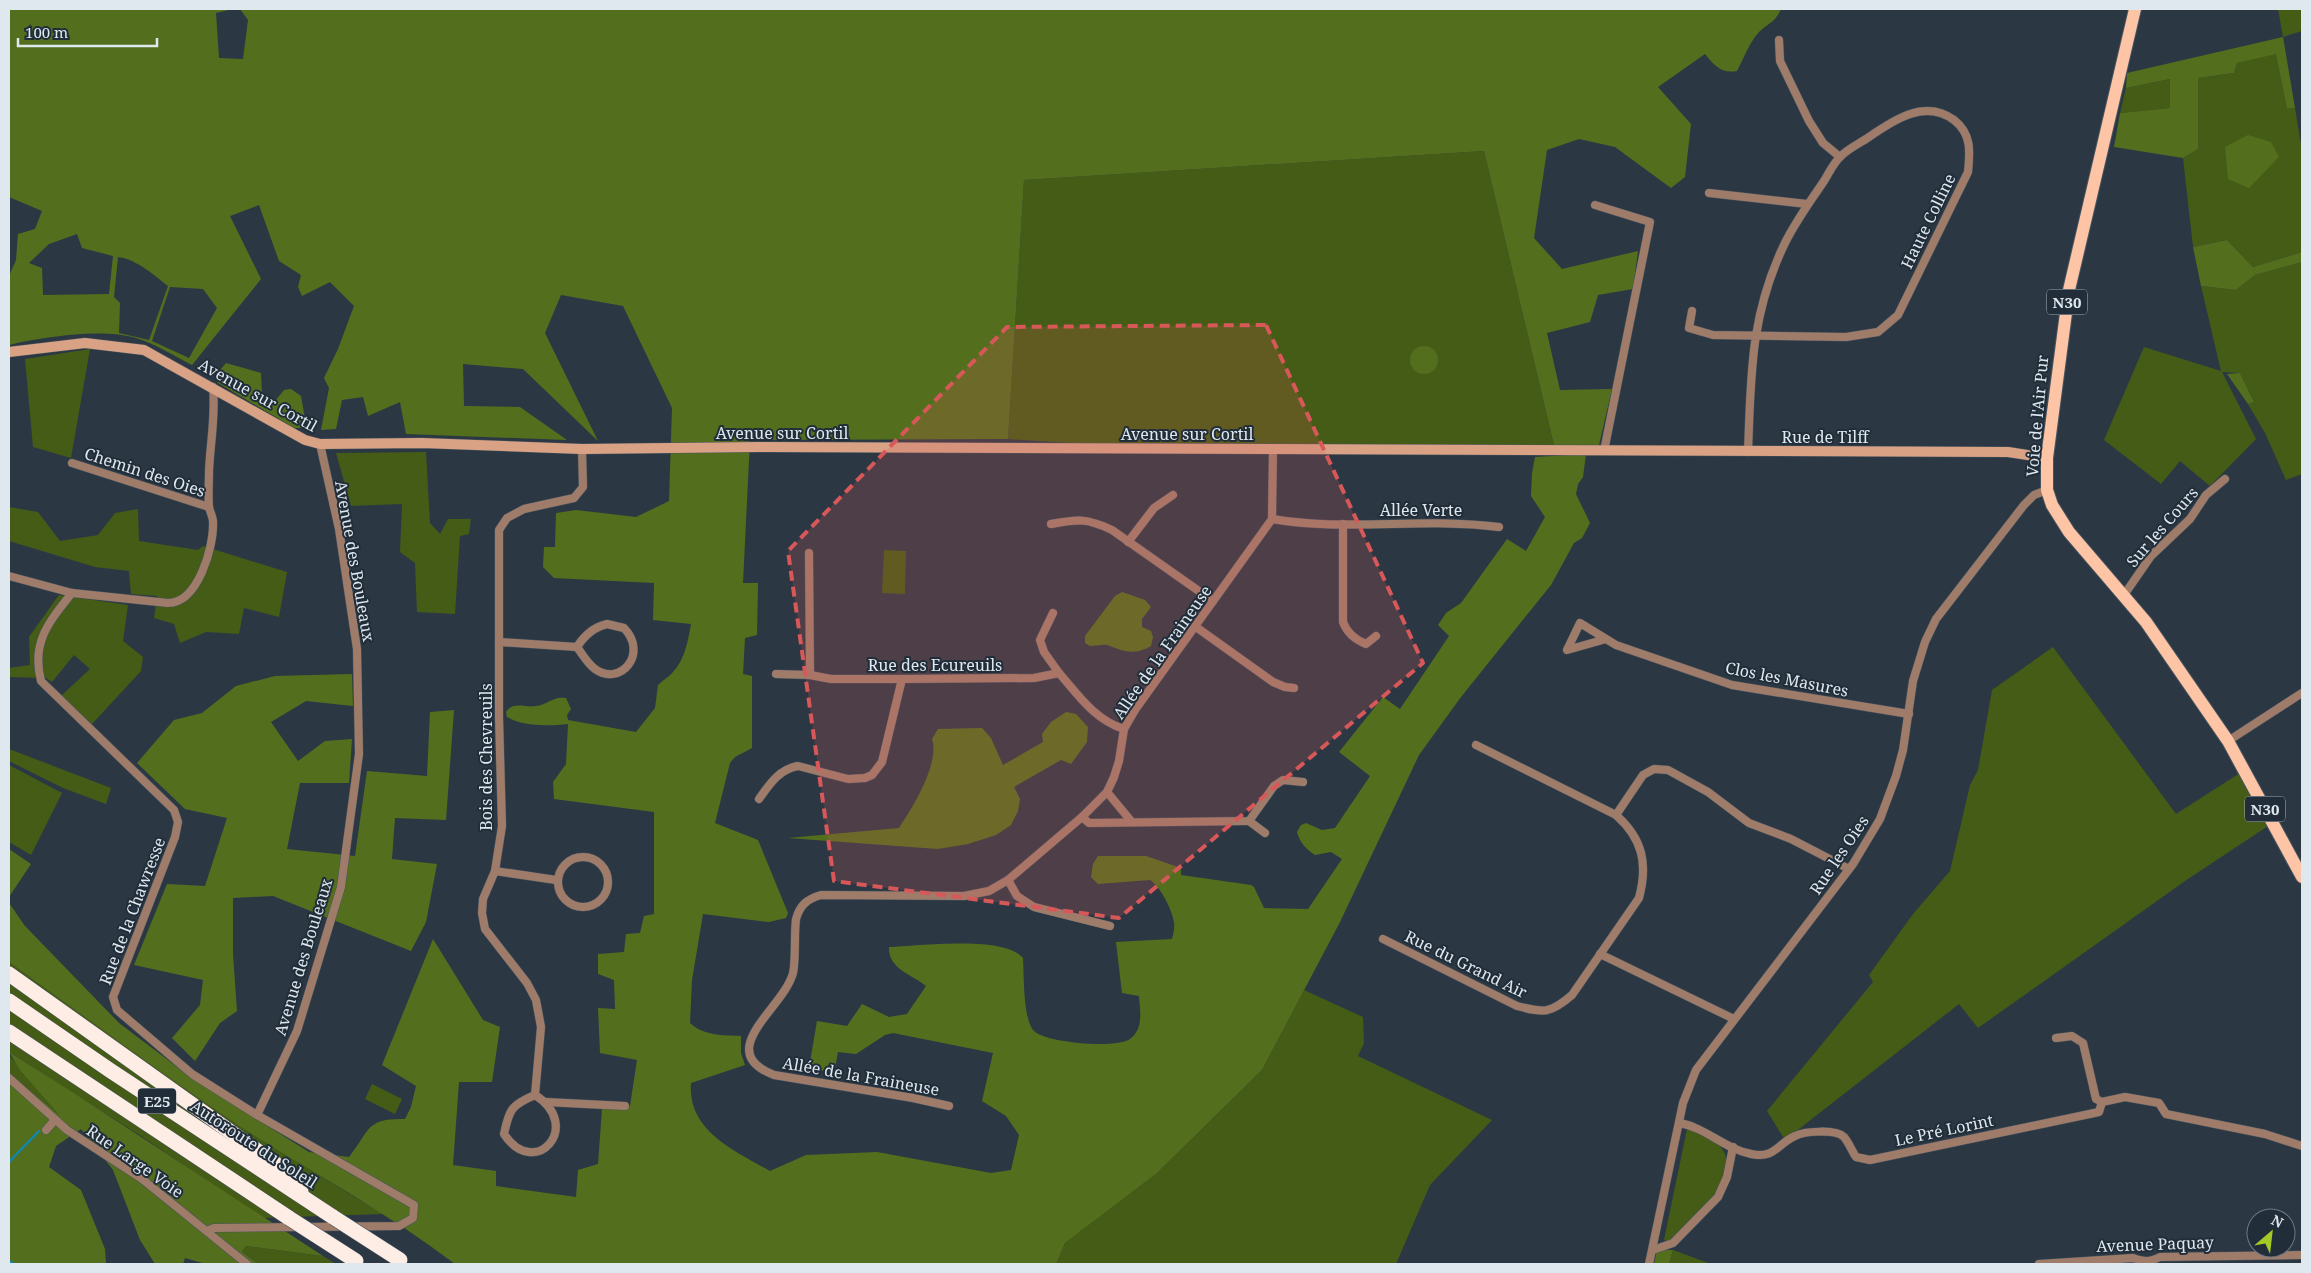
<svg xmlns="http://www.w3.org/2000/svg" width="2311" height="1273" font-family="'Noto Serif',serif">
<style>
.green{fill:#445c15}
.forest{fill:#536f1d;fill-rule:evenodd}
.lines{fill:none;stroke-linecap:round;stroke-linejoin:round}
.stream{stroke:#0e87b1;stroke-width:2.5}
.street-casing{stroke:#48545f;stroke-width:9}
.secondary-casing{stroke:#48545f;stroke-width:11}
.primary-casing{stroke:#48545f;stroke-width:14}
.highway-casing{stroke:#48545f;stroke-width:16}
.street{stroke:#9f7c6a;stroke-width:8}
.secondary{stroke:#d9a285;stroke-width:10}
.primary{stroke:#fdc4a6;stroke-width:12}
.highway{stroke:#feede4;stroke-width:15}
.highway-bridge-casing{stroke:#48545f;stroke-width:16;stroke-linecap:butt}
.highway-bridge{stroke:#feede4;stroke-width:15}
.marked{fill:#d8585a;fill-opacity:0.2;stroke:#d8585a;stroke-width:4;stroke-dasharray:10 6;stroke-linejoin:round}
.labels{text-anchor:middle;dominant-baseline:central;stroke-width:4;stroke-linejoin:round;paint-order:stroke}
.shield{fill:#212e39;stroke:#a6b0b8;stroke-width:1}
.shield-label{font-size:15px;font-weight:bold;fill:#dfe7ef}
.street-label{font-size:16px;fill:#dfe7ef;stroke:#212e39}
</style>
<rect width="100%" height="100%" fill="#2b3844"/>
<!-- green -->
<g class="green">
<path d="M 2278,9 L 2302,9 L 2302,31 L 2283,37 Z"/>
<path d="M 2276,53 L 2287,109 L 2295,108 L 2302,151 L 2302,252 L 2253,267 L 2227,240 L 2193,247 L 2183,158 L 2198,149 L 2198,78 L 2234,73 L 2237,63 Z"/>
<path d="M 2170,79 L 2170,108 L 2120,113 L 2126,88 Z"/>
<path d="M 1484,151 L 1554,445 L 1087,444 L 1008,439 L 1024,180 Z"/>
<path d="M 2302,262 L 2302,474 L 2286,480 L 2265,433 L 2248,404 L 2254,402 L 2240,373 L 2222,372 L 2256,439 L 2210,486 L 2180,461 L 2161,484 L 2104,440 L 2144,347 L 2221,371 L 2201,286 L 2236,290 L 2255,275 Z"/>
<path d="M 90,349 L 71,458 L 33,447 L 25,359 Z"/>
<path d="M 426,452 L 430,523 L 440,534 L 448,519 L 471,519 L 469,534 L 460,536 L 455,614 L 417,612 L 415,563 L 400,552 L 402,504 L 351,506 L 336,453 Z"/>
<path d="M 9,507 L 38,512 L 60,541 L 98,535 L 115,513 L 138,509 L 139,541 L 198,550 L 203,546 L 287,572 L 279,617 L 244,608 L 239,634 L 206,632 L 180,643 L 174,624 L 154,618 L 157,596 L 131,594 L 129,571 L 95,567 L 9,541 Z"/>
<path d="M 884,550 L 906,551 L 905,594 L 882,593 Z"/>
<path d="M 59,595 L 128,605 L 123,641 L 143,657 L 141,671 L 92,724 L 61,696 L 90,669 L 74,655 L 52,682 L 46,678 L 9,677 L 9,668 L 30,665 L 29,637 Z"/>
<path d="M 2053,647 L 2176,814 L 2240,773 L 2268,826 L 2185,881 L 1978,1028 L 1959,1004 L 1785,1140 L 1767,1111 L 1873,982 L 1869,975 L 1913,914 L 1950,871 L 1970,785 L 1978,770 L 1992,690 Z"/>
<path d="M 9,749 L 111,788 L 106,804 L 63,788 L 9,761 Z"/>
<path d="M 9,765 L 62,793 L 31,855 L 9,842 Z"/>
<path d="M 9,962 C 132,1049 253,1138 383,1214 L 262,1218 L 141,1136 L 9,1052 Z"/>
<path d="M 1304,990 L 1363,1017 L 1364,1043 L 1358,1056 L 1492,1120 L 1430,1185 L 1396,1264 L 1056,1264 L 1065,1243 L 1156,1174 L 1262,1070 Z"/>
<path d="M 9,1055 L 63,1120 L 9,1073 Z"/>
<path d="M 372,1084 L 402,1099 L 395,1114 L 365,1099 Z"/>
<path d="M 1687,1129 C 1696,1129 1711,1138 1718,1144 C 1749,1174 1689,1222 1669,1242 L 1664,1240 Z"/>
<path d="M 246,1246 L 323,1256 L 336,1264 L 258,1264 L 242,1252 Z"/>
<path d="M 1673,1250 L 1711,1264 L 1669,1264 Z"/>
</g>
<!-- forest -->
<g class="forest">
<path d="M 9,9 L 233,9 L 216,13 L 219,58 L 243,59 L 248,20 L 240,9 L 1781,9 C 1775,23 1769,22 1759,32 C 1749,43 1744,58 1737,71 C 1721,74 1714,65 1705,54 L 1658,87 L 1691,124 L 1685,177 L 1671,188 L 1615,147 L 1579,139 L 1547,150 L 1534,238 L 1562,269 L 1638,251 L 1633,289 L 1598,295 L 1590,322 L 1547,333 L 1560,390 L 1612,389 L 1599,445 L 1554,445 L 1484,151 L 1024,180 L 1008,439 L 750,440 L 743,583 L 758,583 L 757,635 L 745,638 L 743,674 L 752,676 L 752,748 L 735,757 L 730,763 L 715,823 L 758,840 L 788,913 L 786,918 L 769,922 L 703,914 L 692,980 L 690,1023 C 704,1036 722,1035 741,1036 L 741,1053 L 745,1065 L 691,1083 C 687,1131 735,1151 770,1171 L 806,1155 L 877,1152 L 991,1173 L 1011,1170 L 1019,1135 L 1006,1116 L 982,1101 L 993,1053 L 893,1033 L 885,1035 L 856,1054 L 838,1052 L 834,1073 L 809,1068 L 817,1021 L 847,1026 L 862,1004 L 889,1017 L 907,1014 L 926,986 C 911,974 888,969 889,947 C 919,946 1004,935 1023,958 C 1024,975 1023,1017 1033,1030 C 1043,1043 1117,1049 1130,1039 C 1144,1029 1140,1010 1139,996 L 1122,993 L 1116,942 L 1172,939 C 1173,935 1175,928 1174,923 C 1173,911 1160,886 1150,880 L 1098,884 L 1091,877 L 1093,864 L 1098,856 L 1146,856 L 1181,868 L 1181,875 L 1251,885 L 1254,887 L 1264,908 L 1308,909 L 1342,859 L 1331,852 L 1315,855 C 1306,849 1300,843 1297,832 L 1301,825 L 1306,823 L 1322,830 L 1335,828 L 1370,776 L 1339,752 L 1383,697 L 1400,709 L 1449,636 L 1438,625 L 1446,613 L 1461,603 L 1507,539 L 1526,551 L 1545,517 L 1531,496 L 1532,473 L 1535,457 L 1586,454 L 1583,477 L 1578,484 L 1576,494 L 1590,523 L 1582,538 L 1574,543 L 1551,585 L 1461,697 L 1419,755 L 1340,922 L 1262,1070 L 1156,1174 L 1065,1243 L 1056,1264 L 455,1264 C 388,1213 312,1173 241,1127 C 162,1074 86,1017 9,962 L 9,903 L 25,926 L 119,1023 L 193,1079 L 309,1152 L 349,1157 C 370,1130 366,1118 405,1119 L 411,1107 L 416,1086 L 382,1065 L 433,939 L 483,1020 L 500,1027 L 492,1082 L 459,1082 L 453,1165 L 496,1171 L 496,1186 L 576,1197 L 578,1170 L 598,1164 L 602,1109 L 630,1106 L 637,1060 L 600,1053 L 598,1008 L 615,1009 L 614,980 L 598,974 L 598,954 L 624,952 L 626,934 L 640,933 L 644,916 L 654,914 L 654,812 L 554,799 L 553,782 L 566,764 L 568,724 C 550,726 523,727 507,717 L 506,712 C 513,701 525,708 536,706 C 548,705 552,696 566,698 L 571,709 L 567,715 L 568,720 L 636,732 L 655,708 L 658,685 C 663,680 669,677 673,672 C 685,659 688,641 691,624 L 653,620 L 654,583 L 554,578 L 543,567 L 544,547 L 555,547 L 556,513 L 576,510 L 636,517 L 669,501 L 672,408 L 623,306 L 561,295 L 545,333 L 598,441 L 523,369 L 463,364 L 464,406 L 520,407 L 567,440 L 406,434 L 400,402 L 368,416 L 363,397 L 342,400 L 336,429 L 321,430 L 329,388 L 324,378 L 338,349 L 354,306 L 330,282 L 302,296 L 298,287 L 301,275 L 279,261 L 259,205 L 230,216 L 261,279 L 192,365 C 174,356 156,344 136,338 C 102,328 43,337 9,345 L 9,276 L 16,260 L 18,234 L 35,229 L 42,211 L 9,197 ZM 77,234 L 82,248 L 113,256 L 109,294 L 43,295 L 42,268 L 29,263 L 49,244 ZM 118,257 C 136,259 154,275 168,286 L 149,340 L 119,333 L 120,303 L 114,297 ZM 170,287 L 203,289 L 217,308 L 189,358 L 152,341 Z"/>
<path d="M 2283,37 L 2295,108 L 2287,109 L 2276,54 L 2237,63 L 2234,73 L 2198,78 L 2198,149 L 2183,158 L 2114,147 L 2120,113 L 2170,108 L 2170,79 L 2126,88 L 2127,73 Z"/>
<path d="M 2248,135 L 2271,142 L 2279,157 L 2249,188 L 2228,179 L 2225,147 Z"/>
<path d="M 2227,240 L 2253,267 L 2302,252 L 2302,262 L 2255,275 L 2236,290 L 2201,286 L 2193,247 Z"/>
<circle cx="1424" cy="360" r="14"/>
<path d="M 226,363 L 261,373 L 262,396 L 271,406 L 284,390 L 291,389 L 301,396 L 305,419 L 302,428 L 294,428 L 218,383 L 215,376 Z"/>
<path d="M 2240,373 L 2254,402 L 2248,404 L 2227,374 Z"/>
<path d="M 1122,592 L 1145,600 L 1151,607 L 1142,619 L 1142,627 L 1151,631 L 1153,637 L 1151,646 C 1133,656 1124,651 1107,645 C 1102,644 1095,646 1090,646 L 1085,643 L 1085,636 L 1115,596 Z"/>
<path d="M 352,674 L 353,706 L 306,701 L 271,722 L 298,761 L 325,741 L 352,739 L 349,783 L 300,783 L 287,849 L 355,856 L 367,771 L 427,776 L 430,712 L 454,710 L 446,820 L 395,818 L 392,859 L 437,864 L 426,922 L 411,951 L 273,896 L 233,898 L 233,954 L 237,1011 L 220,1023 L 195,1061 L 172,1038 L 200,1005 L 203,980 L 134,965 L 167,884 L 205,886 L 227,818 L 185,809 L 137,763 L 174,720 L 202,713 L 236,686 L 275,676 Z"/>
<path d="M 1066,712 L 1076,714 L 1088,727 L 1087,742 L 1071,764 L 1061,760 L 1014,787 L 1020,799 L 1018,811 L 1011,825 L 996,835 L 968,844 L 938,849 L 788,838 L 899,828 C 913,807 940,763 932,739 L 938,729 L 982,728 L 991,738 L 1003,765 L 1043,742 L 1042,734 L 1051,722 Z"/>
<path d="M 9,849 L 31,864 L 9,897 Z"/>
<path d="M 9,1052 L 74,1093 L 323,1256 L 246,1246 L 242,1252 L 258,1264 L 206,1264 L 185,1258 L 183,1264 L 155,1264 L 140,1240 L 113,1170 L 81,1129 L 56,1146 L 49,1167 L 81,1190 L 105,1249 L 106,1264 L 9,1264 L 9,1073 L 59,1115 L 20,1070 Z"/>
<path d="M 1657,1250 L 1673,1250 L 1669,1264 L 1654,1264 Z"/>
</g>
<g class="lines">
<!-- stream -->
<g class="stream">
<path d="M 9,1162 L 39,1131"/>
<path d="M 9,1261 L 14,1264"/>
</g>
<!-- street casing -->
<g class="street-casing">
<g id="street">
<path d="M 1779,40 L 1780,61 L 1809,121 L 1823,143 L 1840,157"/>
<path d="M 1709,193 L 1807,204"/>
<path d="M 1595,205 L 1650,222 L 1604,451"/>
<path d="M 1692,311 L 1689,328 L 1713,335 L 1846,337 L 1878,332 L 1898,315 L 1968,172 C 1970,152 1972,134 1954,120 C 1924,98 1892,121 1866,139 C 1858,144 1848,149 1841,156 C 1834,162 1829,173 1824,181 C 1810,202 1795,222 1784,245 C 1750,316 1751,376 1748,452"/>
<path d="M 72,463 L 209,507"/>
<path d="M 1272,519 C 1347,532 1424,517 1499,527"/>
<path d="M 1051,524 C 1078,519 1087,518 1112,530 L 1213,601"/>
<path d="M 1343,524 L 1343,622 C 1347,633 1356,640 1366,644 L 1376,636"/>
<path d="M 1128,542 L 1154,508 L 1173,495"/>
<path d="M 809,553 L 810,675"/>
<path d="M 9,576 L 72,593 L 168,603 C 198,603 214,547 213,522 C 213,517 210,512 209,507 C 208,496 209,483 209,472 C 210,444 216,415 213,387"/>
<path d="M 72,593 C 49,622 31,642 41,681 L 174,810 L 178,822 L 175,837 L 113,997 L 117,1010 L 192,1074 L 257,1115 L 414,1205 L 413,1218 L 399,1226 L 214,1228 L 207,1231"/>
<path d="M 2124,595 L 2151,556 L 2190,519 L 2206,495 L 2225,479"/>
<path d="M 1053,613 L 1040,640 L 1044,652 L 1059,673"/>
<path d="M 607,624 L 624,628 C 649,654 620,687 595,669 C 587,663 583,655 577,647 C 584,636 594,627 607,624 Z"/>
<path d="M 1196,627 L 1273,682 L 1285,687 L 1294,688"/>
<path d="M 1606,639 L 1567,650 L 1580,623 L 1616,645 L 1732,685 L 1909,714"/>
<path d="M 499,642 L 577,647"/>
<path d="M 776,674 L 810,675 L 831,679 L 902,679 L 1034,678 L 1059,673 C 1079,696 1095,720 1124,729"/>
<path d="M 2228,741 L 2302,693"/>
<path d="M 1107,792 L 1131,821"/>
<path d="M 759,799 C 769,785 779,769 798,766 L 848,779 L 865,778 L 872,775 L 882,762 L 902,679"/>
<path d="M 1616,815 L 1643,775 L 1654,769 L 1668,770 L 1708,792 L 1749,823 L 1791,839 L 1849,869"/>
<path d="M 1082,817 L 1089,823 L 1249,821 L 1274,786 L 1283,780 L 1303,782"/>
<path d="M 1249,821 L 1265,833"/>
<circle cx="583" cy="882" r="25"/>
<path d="M 495,871 L 556,880"/>
<path d="M 1008,880 L 1017,896 L 1034,907 L 1110,926"/>
<path d="M 1383,939 L 1517,1006 C 1544,1013 1550,1014 1572,995 L 1639,898 C 1648,864 1643,839 1616,815 L 1476,745"/>
<path d="M 1600,954 L 1734,1019"/>
<path d="M 2056,1038 L 2072,1036 L 2083,1043 L 2096,1099 L 2102,1102"/>
<path d="M 9,1078 L 67,1130 L 142,1179 L 247,1264"/>
<path d="M 535,1095 C 511,1105 509,1110 504,1134 C 535,1181 584,1126 535,1095 L 541,1027 L 536,1000 L 527,983 L 485,929 L 482,913 L 483,899 L 495,871 L 502,826 L 499,717 L 499,530 L 507,518 L 524,509 L 574,498 L 583,487 L 582,449"/>
<path d="M 546,1102 L 625,1106"/>
<path d="M 949,1106 L 913,1098 L 774,1075 C 712,1051 784,1008 793,973 C 796,960 794,934 796,919 C 800,905 807,899 821,895 L 964,896 L 989,891 L 1008,880 L 1082,817 L 1107,792 L 1114,777 L 1119,761 L 1124,729 L 1135,710 L 1272,519 L 1273,449"/>
<path d="M 257,1115 L 297,1031 L 341,887 L 359,754 L 357,649 L 339,529 L 320,444"/>
<path d="M 1680,1123 C 1706,1128 1725,1149 1751,1154 C 1775,1159 1777,1144 1795,1136 C 1805,1131 1836,1129 1844,1137 C 1849,1143 1852,1151 1856,1157 L 1870,1160 L 2099,1112 L 2102,1102 L 2125,1097 L 2159,1103 L 2166,1114 L 2265,1134 L 2302,1146"/>
<path d="M 46,1130 L 55,1120"/>
<path d="M 1653,1250 L 1673,1243 L 1718,1197 L 1727,1177 L 1733,1147"/>
<path d="M 1649,1264 L 1683,1103 L 1696,1070 L 1853,864 L 1880,819 L 1896,776 L 1903,750 L 1913,681 L 1925,642 L 1936,619 L 2024,505 L 2034,495 L 2047,490"/>
<path d="M 2039,1264 L 2133,1258 C 2144,1262 2150,1262 2160,1257 L 2302,1255"/>
</g>
</g>
<!-- secondary casing -->
<g class="secondary-casing">
<path id="secondary" d="M 9,352 L 85,343 L 144,350 L 305,440 L 320,444 L 422,443 L 582,449 L 760,447 L 2008,452 L 2047,458"/>
</g>
<!-- primary casing -->
<g class="primary-casing">
<path id="primary" d="M 2135,9 L 2069,290 L 2047,458 L 2047,490 L 2052,505 L 2069,532 L 2146,622 L 2228,741 L 2302,877"/>
</g>
<!-- highway casing -->
<g class="highway-casing">
<g id="highway">
<path d="M 9,974 L 287,1172 L 301,1192"/>
<path d="M 9,1001 L 111,1071 L 333,1217"/>
<path d="M 9,1032 L 289,1218"/>
</g>
</g>
<!-- street -->
<use href="#street" class="street"/>
<!-- secondary -->
<use href="#secondary" class="secondary"/>
<!-- primary -->
<use href="#primary" class="primary"/>
<!-- highway -->
<use href="#highway" class="highway"/>
<!-- highway-bridge casing -->
<g class="highway-bridge-casing">
<g id="highway-bridge">
<path d="M 333,1217 L 400,1260"/>
<path d="M 289,1218 L 356,1261"/>
</g>
</g>
<!-- highway-bridge -->
<use href="#highway-bridge" class="highway-bridge"/>
</g>
<!-- marked area -->
<path class="marked" d="M 1266,325 L 1423,663 L 1119,918 L 834,881 L 788,551 L 1007,327 Z"/>
<g class="labels">
<!-- shield labels -->
<g class="shield">
<rect x="2047" y="289.5" width="40" height="25" rx="4"/>
<rect x="2245" y="796.5" width="40" height="25" rx="4"/>
<rect x="138" y="1088.5" width="38" height="25" rx="4"/>
</g>
<g class="shield-label">
<text x="2067" y="302">N30</text>
<text x="2265" y="809">N30</text>
<text x="157" y="1101">E25</text>
</g>
<!-- street labels -->
<g class="street-label">
<text transform="translate(1928 221) rotate(-64)">Haute Colline</text>
<text transform="translate(258 395) rotate(29)">Avenue sur Cortil</text>
<text transform="translate(2037 416) rotate(-85)">Voie de l'Air Pur</text>
<text x="782" y="433">Avenue sur Cortil</text>
<text x="1187" y="434">Avenue sur Cortil</text>
<text x="1825" y="437">Rue de Tilff</text>
<text transform="translate(145 472) rotate(18)">Chemin des Oies</text>
<text x="1421" y="510">Allée Verte</text>
<text transform="translate(2162 527) rotate(-49)">Sur les Cours</text>
<text transform="translate(355 561) rotate(80)">Avenue des Bouleaux</text>
<text transform="translate(1162 652) rotate(-55)">Allée de la Fraineuse</text>
<text x="935" y="665">Rue des Ecureuils</text>
<text transform="translate(1787 679) rotate(11)">Clos les Masures</text>
<text transform="translate(486 757) rotate(-90)">Bois des Chevreuils</text>
<text transform="translate(1839 855) rotate(-56)">Rue les Oies</text>
<text transform="translate(132 911) rotate(-69)">Rue de la Chawresse</text>
<text transform="translate(303 957) rotate(-73)">Avenue des Bouleaux</text>
<text transform="translate(1466 964) rotate(26)">Rue du Grand Air</text>
<text transform="translate(861 1076) rotate(10)">Allée de la Fraineuse</text>
<text transform="translate(1944 1130) rotate(-12)">Le Pré Lorint</text>
<text transform="translate(254 1144) rotate(33)">Autoroute du Soleil</text>
<text transform="translate(135 1161) rotate(35)">Rue Large Voie</text>
<text transform="translate(2155 1244) rotate(-2)">Avenue Paquay</text>
</g>
</g>
<!-- border -->
<rect width="2311" height="1273" fill="none" stroke="#dfe7ef" stroke-width="20"/>
<!-- north arrow -->
<g transform="translate(2271 1233) rotate(28)"><circle r="24" fill="#212e39" stroke="#6d7882"/>
<path d="M0-4L9 19L0 12L-9 19Z" fill="#a4c825"/>
<text y="-8" font-size="14" font-weight="bold" text-anchor="middle" fill="#dfe7ef">N</text>
</g>
<!-- scale -->
<path d="M18 38v8h139v-8" fill="none" stroke="#dfe7ef" stroke-width="2.5"/>
<text x="25" y="38" font-size="15" fill="#dfe7ef" stroke="#212e39" stroke-width="4" paint-order="stroke">100 m</text>
</svg>
